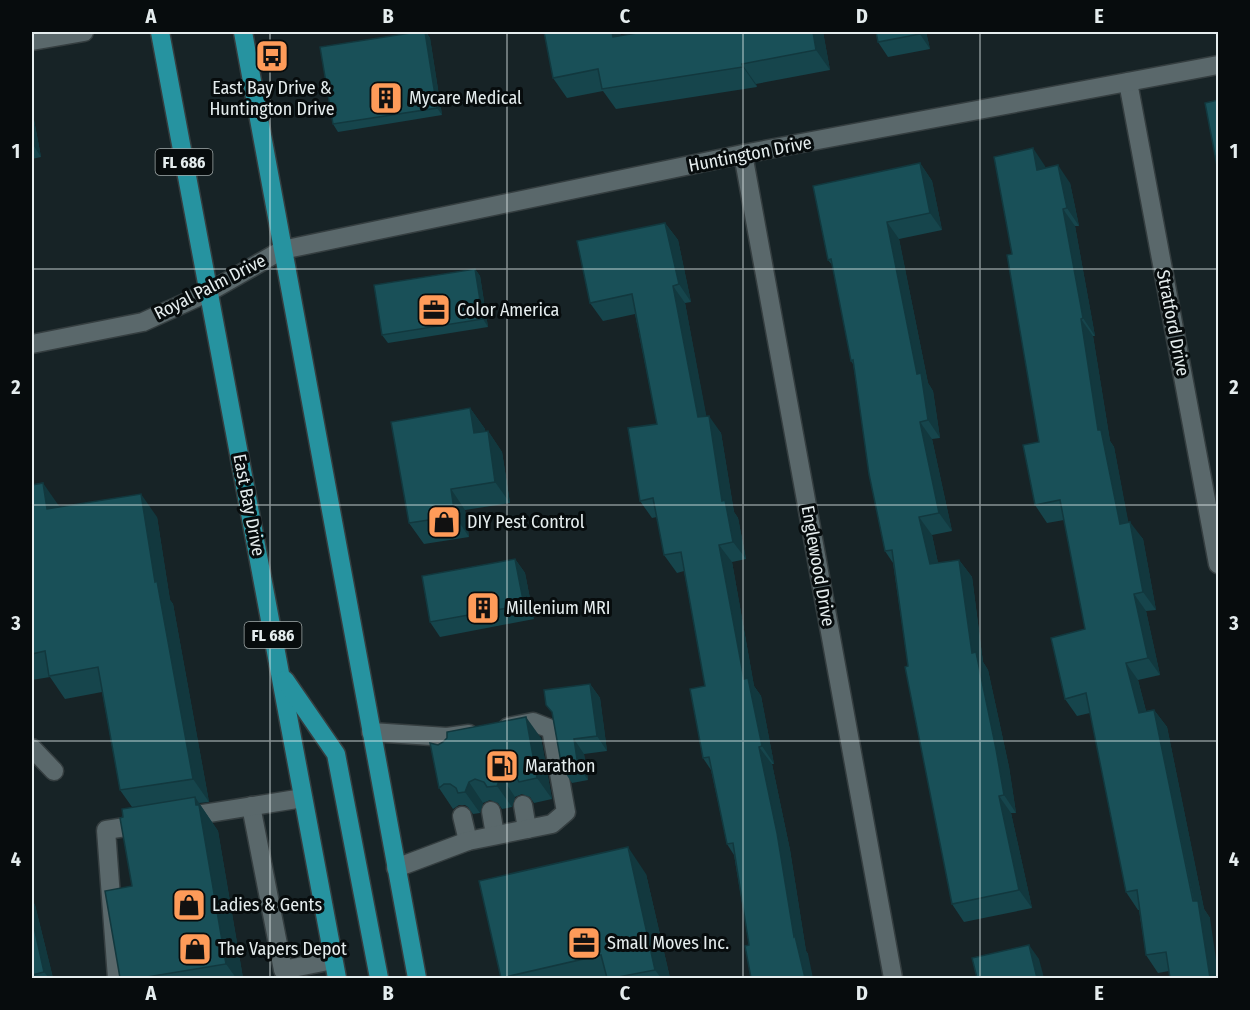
<svg xmlns="http://www.w3.org/2000/svg" width="1250" height="1010" font-family="'Fira Sans Condensed',sans-serif">
<style>
.lines{fill:none;stroke-linecap:round;stroke-linejoin:round}
.service-casing{stroke:#353e40;stroke-width:21}
.minor-casing{stroke:#353e40;stroke-width:21}
.primary-casing{stroke:#353e40;stroke-width:21}
.service{stroke:#5a686b;stroke-width:18}
.minor{stroke:#5a686b;stroke-width:18}
.primary{stroke:#2693a0;stroke-width:18}
.wall{fill:#16454c}
.shaded-wall{fill:#12383e}
.building{fill:#195058;stroke:#12383e;stroke-width:1.5}
.grid{fill:none;stroke:#e5edee;stroke-width:1.5;stroke-opacity:0.55}
.labels{text-anchor:middle;dominant-baseline:central;stroke-width:6;stroke-linejoin:round;paint-order:stroke}
.shield{fill:#070c0d;stroke:#a2aaaa;stroke-width:1.5}
.shield-label{font-size:16px;font-weight:bold;fill:#e5edee}
.poi-label{font-size:18px;fill:#e5edee;stroke:#070c0d;text-anchor:start}
.street-label{font-size:18px;fill:#e5edee;stroke:#070c0d}
.neatline{fill:none;stroke:#e5edee;stroke-width:2}
.grid-label{font-size:20px;text-anchor:middle;font-weight:bold;fill:#e5edee}
</style>
<rect width="100%" height="100%" fill="#172326"/>
<g class="lines">
<!-- service casing -->
<g class="service-casing">
<g id="service">
<path d="M 32,41 L 84,32"/>
<path d="M 371,732 L 447,737 L 469,734"/>
<path d="M 32,748 L 54,771"/>
<path d="M 523,805 L 527,829"/>
<path d="M 251,806 L 283,970 L 333,960"/>
<path d="M 491,811 L 495,835"/>
<path d="M 462,816 L 468,841"/>
<path d="M 184,817 L 303,798"/>
<path d="M 396,868 L 468,841 L 552,824 L 566,812 L 551,729 L 533,722 L 508,727"/>
<path d="M 117,978 L 106,830 L 145,824"/>
</g>
</g>
<!-- minor casing -->
<g class="minor-casing">
<g id="minor">
<path d="M 1128,82 L 1218,564"/>
<path d="M 743,154 L 893,978"/>
<path d="M 32,344 L 143,322 L 209,292 L 282,250 L 743,154 L 1218,65"/>
</g>
</g>
<!-- primary casing -->
<g class="primary-casing">
<g id="primary">
<path d="M 160,32 L 337,978"/>
<path d="M 243,32 L 417,978"/>
<path d="M 285,680 L 336,754 L 379,978"/>
</g>
</g>
<!-- service -->
<use href="#service" class="service"/>
<!-- minor -->
<use href="#minor" class="minor"/>
<!-- primary -->
<use href="#primary" class="primary"/>
</g>
<!-- wall -->
<g class="wall">
<path d="M 417,32 L 426,32 L 430,38 L 442,115 L 338,132 L 333,124 Z"/>
<path d="M 823,32 L 830,70 L 756,84 L 757,87 L 616,109 L 603,91 L 567,98 L 553,78 L 622,35 Z"/>
<path d="M 926,32 L 930,49 L 888,57 L 878,42 Z"/>
<path d="M 982,32 L 1000,32 L 983,34 Z"/>
<path d="M 32,109 L 41,157 L 32,159 Z"/>
<path d="M 920,163 L 932,181 L 942,230 L 899,239 L 928,383 L 933,391 L 940,438 L 932,439 L 952,531 L 932,535 L 938,563 L 959,560 L 972,577 L 983,662 L 988,670 L 1009,767 L 1016,813 L 1011,813 L 1032,908 L 964,922 L 952,904 L 908,666 L 893,563 L 885,551 L 853,364 L 851,361 L 833,266 L 828,260 Z"/>
<path d="M 1045,166 L 1045,168 L 1070,183 L 1079,226 L 1075,226 L 1095,336 L 1093,336 L 1110,441 L 1114,447 L 1128,522 L 1143,539 L 1156,610 L 1146,611 L 1160,675 L 1138,680 L 1146,711 L 1154,710 L 1167,727 L 1204,909 L 1210,918 L 1169,971 L 1158,973 L 1146,955 L 1139,910 L 1138,910 L 1126,892 L 1090,713 L 1077,716 L 1065,699 L 1085,629 L 1064,520 L 1047,523 L 1035,505 L 1039,442 L 1012,254 Z"/>
<path d="M 665,223 L 678,240 L 691,302 L 685,303 L 706,416 L 721,433 L 734,512 L 738,518 L 746,559 L 732,562 L 754,686 L 761,696 L 774,764 L 772,764 L 790,850 L 806,951 L 808,954 L 749,945 L 734,855 L 727,844 L 711,770 L 703,758 L 705,686 L 684,571 L 677,573 L 664,555 L 657,517 L 652,518 L 640,501 L 657,424 L 635,314 L 603,321 L 590,303 Z"/>
<path d="M 475,269 L 480,276 L 488,327 L 388,343 L 382,335 Z"/>
<path d="M 470,408 L 485,429 L 485,431 L 488,431 L 502,452 L 510,503 L 465,510 L 469,537 L 424,544 L 409,523 Z"/>
<path d="M 32,485 L 59,506 L 60,507 L 157,517 L 170,600 L 173,604 L 209,802 L 199,803 L 218,831 L 243,978 L 120,978 L 132,886 L 123,817 L 132,807 L 120,790 L 102,692 L 65,699 L 50,677 L 32,680 Z"/>
<path d="M 515,559 L 525,573 L 534,619 L 440,637 L 430,622 Z"/>
<path d="M 590,684 L 600,698 L 607,751 L 584,754 L 588,780 L 572,783 L 562,768 L 552,713 Z"/>
<path d="M 541,738 L 552,799 L 534,803 L 530,797 L 522,794 L 515,797 L 512,807 L 502,809 L 498,803 L 490,800 L 483,803 L 480,813 L 473,814 L 468,807 L 465,805 L 459,805 L 453,809 L 439,788 L 438,745 Z"/>
<path d="M 646,874 L 670,978 L 501,978 Z"/>
<path d="M 32,900 L 35,905 L 53,978 L 32,978 Z"/>
</g>
<!-- shaded-wall -->
<g class="shaded-wall">
<path d="M 425,32 L 430,38 L 442,115 L 437,108 Z"/>
<path d="M 612,32 L 619,32 L 623,37 L 613,37 Z"/>
<path d="M 813,32 L 823,32 L 830,70 L 816,50 Z"/>
<path d="M 919,32 L 926,32 L 930,49 L 920,34 Z"/>
<path d="M 742,64 L 756,84 L 757,87 L 743,67 Z"/>
<path d="M 32,109 L 32,110 L 41,157 L 32,143 Z"/>
<path d="M 1033,148 L 1045,166 L 1050,187 L 1037,170 Z"/>
<path d="M 920,163 L 932,181 L 942,230 L 930,213 Z"/>
<path d="M 1058,165 L 1070,183 L 1079,226 L 1067,208 Z"/>
<path d="M 1063,209 L 1075,226 L 1095,336 L 1083,318 Z"/>
<path d="M 887,222 L 899,239 L 928,383 L 933,391 L 940,438 L 928,420 L 917,374 Z"/>
<path d="M 665,223 L 678,240 L 691,302 L 679,284 Z"/>
<path d="M 475,269 L 480,276 L 488,327 L 483,319 Z"/>
<path d="M 673,286 L 685,303 L 710,435 L 698,417 Z"/>
<path d="M 1081,319 L 1093,336 L 1110,441 L 1114,447 L 1132,541 L 1120,524 L 1098,430 Z"/>
<path d="M 470,408 L 485,429 L 489,454 L 474,433 Z"/>
<path d="M 709,416 L 721,433 L 734,512 L 738,518 L 746,559 L 733,542 L 722,501 Z"/>
<path d="M 920,422 L 932,439 L 952,531 L 939,513 Z"/>
<path d="M 488,431 L 502,452 L 510,503 L 495,482 Z"/>
<path d="M 43,483 L 59,506 L 64,532 L 47,509 Z"/>
<path d="M 451,489 L 465,510 L 469,537 L 455,516 Z"/>
<path d="M 141,494 L 157,517 L 170,600 L 173,604 L 209,802 L 193,779 L 155,582 Z"/>
<path d="M 919,517 L 932,535 L 942,582 L 930,564 Z"/>
<path d="M 1130,522 L 1143,539 L 1156,610 L 1143,592 Z"/>
<path d="M 719,545 L 732,562 L 754,686 L 761,696 L 774,764 L 762,746 L 744,679 Z"/>
<path d="M 515,559 L 525,573 L 534,619 L 524,605 Z"/>
<path d="M 959,560 L 972,577 L 983,662 L 988,670 L 1009,767 L 1016,813 L 1004,795 L 972,653 Z"/>
<path d="M 1134,594 L 1146,611 L 1160,675 L 1148,658 Z"/>
<path d="M 1126,663 L 1138,680 L 1151,731 L 1139,713 Z"/>
<path d="M 590,684 L 600,698 L 607,751 L 597,736 Z"/>
<path d="M 1154,710 L 1167,727 L 1204,909 L 1210,918 L 1218,973 L 1218,978 L 1210,978 Z"/>
<path d="M 526,717 L 541,738 L 552,799 L 537,778 Z"/>
<path d="M 574,739 L 584,754 L 588,780 L 578,766 Z"/>
<path d="M 759,747 L 772,764 L 790,850 L 806,951 L 808,954 L 813,978 L 805,978 L 794,937 Z"/>
<path d="M 501,776 L 515,797 L 512,807 L 497,786 Z"/>
<path d="M 469,782 L 483,803 L 480,813 L 465,792 Z"/>
<path d="M 999,796 L 1011,813 L 1032,908 L 1019,890 Z"/>
<path d="M 195,797 L 218,831 L 243,978 L 236,978 L 226,964 Z"/>
<path d="M 628,847 L 646,874 L 670,978 L 661,978 L 655,970 Z"/>
<path d="M 32,900 L 35,905 L 53,978 L 49,978 L 44,972 L 32,918 Z"/>
<path d="M 1029,945 L 1039,959 L 1044,978 L 1037,978 Z"/>
</g>
<!-- building -->
<g class="building">
<path d="M 417,32 L 425,32 L 437,108 L 333,124 L 320,47 Z"/>
<path d="M 544,32 L 612,32 L 613,37 L 643,32 L 813,32 L 816,50 L 742,64 L 743,67 L 602,89 L 598,69 L 553,78 Z"/>
<path d="M 876,32 L 919,32 L 920,34 L 878,42 Z"/>
<path d="M 1218,100 L 1218,171 L 1205,103 Z"/>
<path d="M 1033,148 L 1037,170 L 1058,165 L 1067,208 L 1063,209 L 1083,318 L 1081,319 L 1098,430 L 1101,430 L 1120,524 L 1130,522 L 1143,592 L 1134,594 L 1148,658 L 1126,663 L 1139,713 L 1154,710 L 1193,901 L 1198,901 L 1210,978 L 1170,978 L 1166,952 L 1146,955 L 1137,890 L 1126,892 L 1086,693 L 1065,699 L 1051,638 L 1085,629 L 1060,500 L 1035,505 L 1023,445 L 1039,442 L 1007,255 L 1012,254 L 994,157 Z"/>
<path d="M 920,163 L 930,213 L 887,222 L 917,374 L 921,373 L 928,420 L 920,422 L 939,513 L 919,517 L 930,564 L 959,560 L 972,653 L 976,652 L 996,749 L 1004,795 L 999,796 L 1019,890 L 952,904 L 905,667 L 908,666 L 892,550 L 885,551 L 869,474 L 853,360 L 851,361 L 831,259 L 828,260 L 813,186 Z"/>
<path d="M 665,223 L 679,284 L 673,286 L 698,417 L 709,416 L 722,501 L 725,500 L 733,542 L 719,545 L 744,679 L 748,678 L 762,746 L 759,747 L 777,833 L 794,937 L 795,936 L 805,978 L 751,978 L 745,946 L 749,945 L 733,843 L 727,844 L 709,757 L 703,758 L 690,689 L 705,686 L 681,552 L 664,555 L 653,498 L 640,501 L 628,428 L 657,424 L 632,294 L 590,303 L 577,241 Z"/>
<path d="M 475,269 L 483,319 L 382,335 L 374,285 Z"/>
<path d="M 470,408 L 474,433 L 488,431 L 495,482 L 451,489 L 455,516 L 409,523 L 391,422 Z"/>
<path d="M 43,483 L 47,509 L 141,494 L 155,582 L 157,581 L 193,779 L 120,790 L 98,667 L 49,676 L 45,651 L 32,654 L 32,485 Z"/>
<path d="M 515,559 L 524,605 L 430,622 L 422,576 Z"/>
<path d="M 590,684 L 597,736 L 574,739 L 578,766 L 562,768 L 552,712 L 546,705 L 544,690 Z"/>
<path d="M 526,717 L 537,778 L 519,782 L 516,776 L 507,773 L 501,776 L 497,786 L 487,787 L 484,782 L 475,779 L 469,782 L 465,792 L 458,793 L 456,788 L 450,784 L 444,784 L 439,788 L 430,743 L 438,745 L 443,742 L 447,738 L 447,732 Z"/>
<path d="M 195,797 L 196,805 L 199,805 L 226,964 L 141,978 L 120,978 L 105,891 L 132,886 L 120,818 L 123,817 L 122,809 Z"/>
<path d="M 628,847 L 655,970 L 613,978 L 607,978 L 601,955 L 501,978 L 479,881 Z"/>
<path d="M 32,918 L 44,972 L 32,975 Z"/>
<path d="M 1029,945 L 1037,978 L 977,978 L 972,958 Z"/>
</g>
<!-- grid -->
<path class="grid" d="M 270,32 L 270,978M 507,32 L 507,978M 743,32 L 743,978M 980,32 L 980,978M 32,269 L 1218,269M 32,505 L 1218,505M 32,741 L 1218,741"/>
<!-- icons -->
<defs>
<g id="bus-square" transform="scale(1.725)"><rect x="-9" y="-9" width="18" height="18" rx="4" fill="#fe9b59" stroke="#070c0d"/><path d="M-5-6H5V4H4V6H2V4H-2V6H-4V4H-5ZM-3.5-4V0h7V-4ZM-3.5 1.2v1.5H-2V1.2ZM2 1.2v1.5H3.5V1.2Z" fill="#111"/></g>
<g id="building-square" transform="scale(1.725)"><rect x="-9" y="-9" width="18" height="18" rx="4" fill="#fe9b59" stroke="#070c0d"/><path d="M-4-6H4V6H1V3H-1V6H-4ZM-2.5-4.3h1.7v1.8h-1.7ZM.8-4.3h1.7v1.8H.8ZM-2.5-1h1.7V.8h-1.7ZM.8-1h1.7V.8H.8Z" fill="#111"/></g>
<g id="office-square" transform="scale(1.725)"><rect x="-9" y="-9" width="18" height="18" rx="4" fill="#fe9b59" stroke="#070c0d"/><path d="M-6-3h4V-5.5h4V-3h4V5H-6ZM-1-4.5V-3h2v-1.5ZM-6 0V1H6V0Z" fill="#111"/></g>
<g id="shop-square" transform="scale(1.725)"><rect x="-9" y="-9" width="18" height="18" rx="4" fill="#fe9b59" stroke="#070c0d"/><path d="M-5-2.5h2.3a2.7 3.5 0 0 1 5.4 0H5L5.5 6h-11ZM-1.5-2.5h3a1.5 2.3 0 0 0-3 0Z" fill="#111"/></g>
<g id="fuel-square" transform="scale(1.725)"><rect x="-9" y="-9" width="18" height="18" rx="4" fill="#fe9b59" stroke="#070c0d"/><path d="M-5.5-6h7V0h2V4h1.3V-2.5L3-4.5l.8-.8L6-3V5H2.5V1h-1V6h-7ZM-4.2-4.7v3.2H.2V-4.7Z" fill="#111"/></g>
</defs>
<g fill-rule="evenodd">
<use href="#bus-square" x="272" y="56"/>
<use href="#building-square" x="386" y="98"/>
<use href="#office-square" x="434" y="310"/>
<use href="#shop-square" x="444" y="522"/>
<use href="#building-square" x="483" y="608"/>
<use href="#fuel-square" x="502" y="766"/>
<use href="#shop-square" x="189" y="905"/>
<use href="#office-square" x="584" y="943"/>
<use href="#shop-square" x="195" y="949"/>
</g>
<g class="labels">
<!-- shield labels -->
<g class="shield">
<rect x="155.5" y="149" width="57" height="26" rx="4.5"/>
<rect x="244.5" y="622" width="57" height="26" rx="4.5"/>
</g>
<g class="shield-label">
<text x="184" y="162">FL 686</text>
<text x="273" y="635">FL 686</text>
</g>
<!-- poi labels -->
<g class="poi-label">
<text x="272" y="88" text-anchor="middle">East Bay Drive &amp;<tspan x="272" dy="21">Huntington Drive</tspan></text>
<text x="409" y="98">Mycare Medical</text>
<text x="457" y="310">Color America</text>
<text x="467" y="522">DIY Pest Control</text>
<text x="506" y="608">Millenium MRI</text>
<text x="525" y="766">Marathon</text>
<text x="212" y="905">Ladies &amp; Gents</text>
<text x="607" y="943">Small Moves Inc.</text>
<text x="218" y="949">The Vapers Depot</text>
</g>
<!-- street labels -->
<g class="street-label">
<text transform="translate(750 154) rotate(-11)">Huntington Drive</text>
<text transform="translate(210 287) rotate(-27)">Royal Palm Drive</text>
<text transform="translate(1173 323) rotate(79)">Stratford Drive</text>
<text transform="translate(249 505) rotate(79)">East Bay Drive</text>
<text transform="translate(818 566) rotate(80)">Englewood Drive</text>
</g>
</g>
<!-- border -->
<rect width="1250" height="1010" fill="none" stroke="#070c0d" stroke-width="66"/>
<rect x="33" y="33" width="1184" height="944" class="neatline"/>
<g class="grid-label">
<text x="151" y="23">A</text>
<text x="388" y="23">B</text>
<text x="625" y="23">C</text>
<text x="862" y="23">D</text>
<text x="1099" y="23">E</text>
<text x="16" y="158">1</text>
<text x="1234" y="158">1</text>
<text x="16" y="394">2</text>
<text x="1234" y="394">2</text>
<text x="16" y="630">3</text>
<text x="1234" y="630">3</text>
<text x="16" y="866">4</text>
<text x="1234" y="866">4</text>
<text x="151" y="1000">A</text>
<text x="388" y="1000">B</text>
<text x="625" y="1000">C</text>
<text x="862" y="1000">D</text>
<text x="1099" y="1000">E</text>
</g>
</svg>
